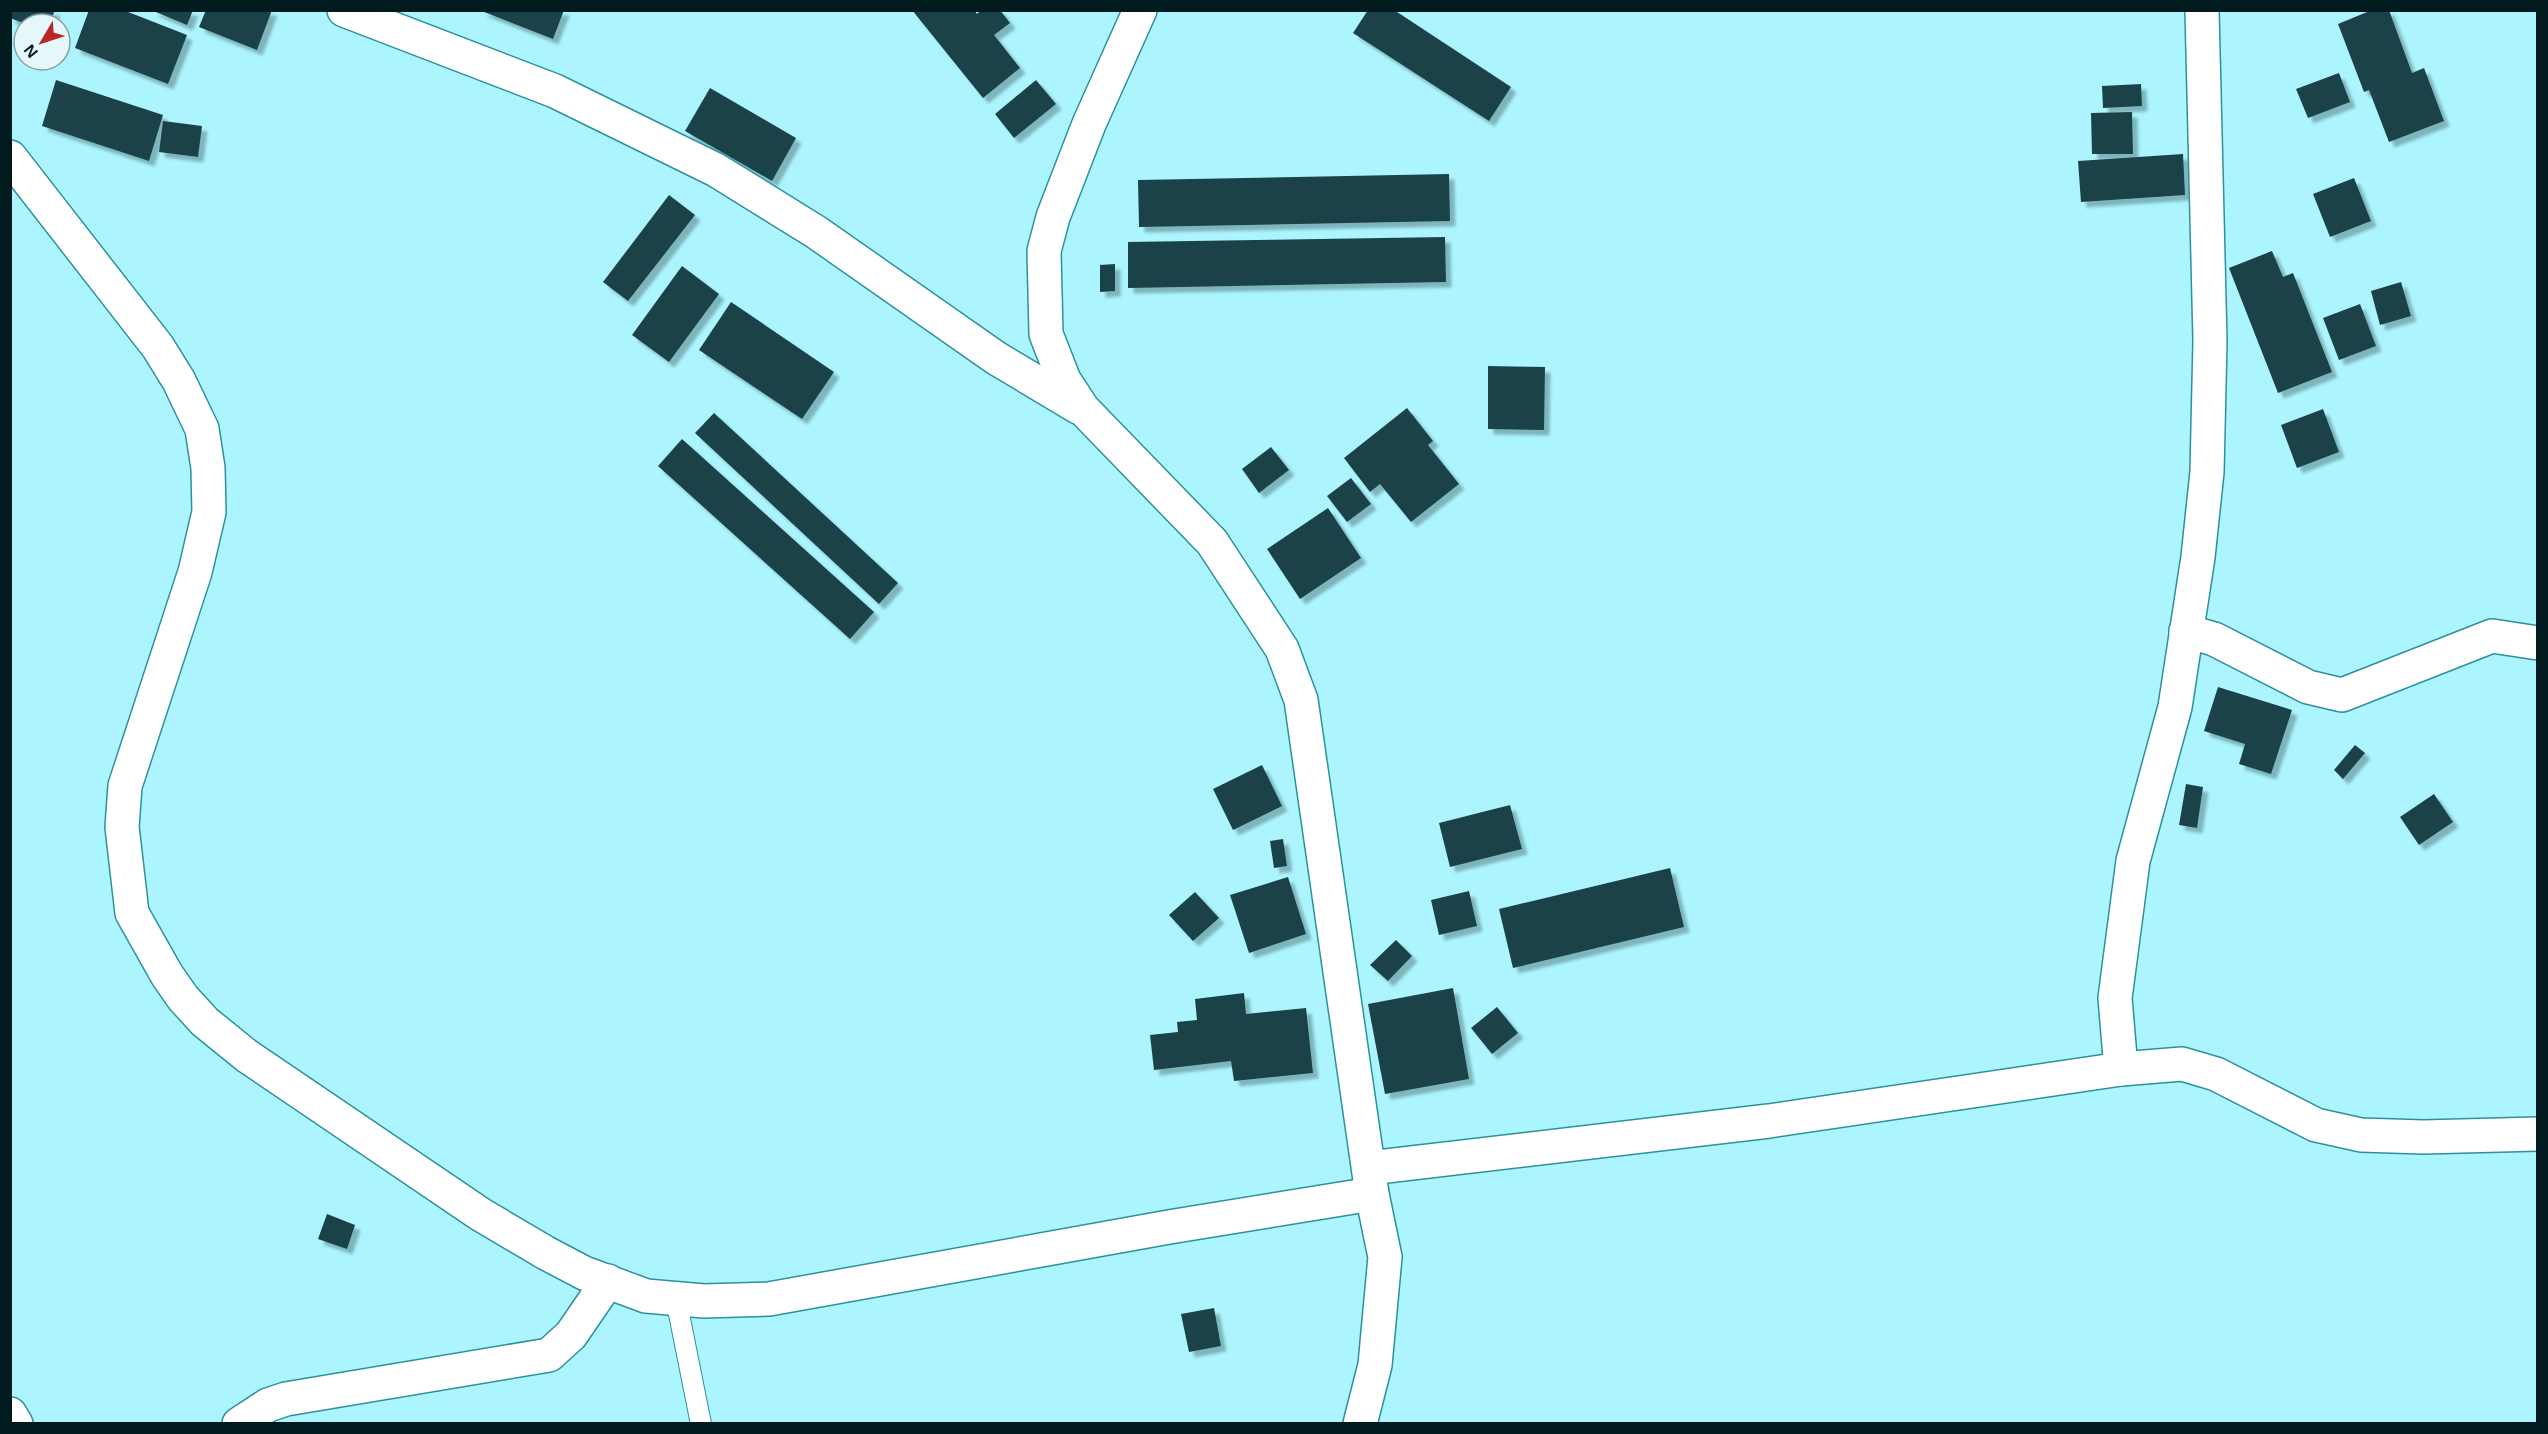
<svg xmlns="http://www.w3.org/2000/svg" width="2548" height="1434" font-family="Arial,sans-serif">
<style>
.building{fill:#1a4348;filter:url(#shadow)}
.lines{fill:none;stroke-linecap:round;stroke-linejoin:round}
.lane-casing{stroke:#2d919d;stroke-width:22}
.street-casing{stroke:#2d919d;stroke-width:36}
.lane{stroke:#fff;stroke-width:20}
.street{stroke:#fff;stroke-width:33}
</style>
<defs>
<filter id="shadow"><feDropShadow dx="5.5" dy="5.5" stdDeviation="1.5" flood-color="#0004"/></filter>
</defs>
<rect width="100%" height="100%" fill="#acf5ff"/>
<!-- building -->
<g class="building">
<path d="M 10,10 L 55,10 L 49,24 L 26,24 L 10,18 Z"/>
<path d="M 89,10 L 123,10 L 187,35 L 168,84 L 75,48 Z"/>
<path d="M 151,10 L 193,10 L 187,25 Z"/>
<path d="M 206,10 L 272,10 L 257,50 L 199,27 Z"/>
<path d="M 479,10 L 564,10 L 553,39 Z"/>
<path d="M 912,10 L 974,10 L 977,14 L 981,10 L 1000,10 L 1010,23 L 994,35 L 1020,68 L 983,98 Z"/>
<path d="M 1368,10 L 1394,10 L 1511,87 L 1489,121 L 1353,33 Z"/>
<path d="M 2372,10 L 2389,10 L 2412,73 L 2424,68 L 2444,121 L 2389,142 L 2369,90 L 2364,92 L 2338,24 Z"/>
<path d="M 2339,73 L 2350,102 L 2308,118 L 2296,89 Z"/>
<path d="M 56,80 L 163,115 L 149,161 L 42,126 Z"/>
<path d="M 1036,80 L 1056,104 L 1014,138 L 995,114 Z"/>
<path d="M 2141,84 L 2142,106 L 2103,108 L 2102,86 Z"/>
<path d="M 710,88 L 796,138 L 772,181 L 685,131 Z"/>
<path d="M 2132,112 L 2133,154 L 2092,154 L 2091,113 Z"/>
<path d="M 163,121 L 202,126 L 198,157 L 159,152 Z"/>
<path d="M 2183,154 L 2185,195 L 2081,202 L 2078,161 Z"/>
<path d="M 1449,174 L 1450,221 L 1139,227 L 1138,180 Z"/>
<path d="M 2354,178 L 2371,221 L 2330,237 L 2313,194 Z"/>
<path d="M 669,195 L 695,215 L 628,301 L 603,282 Z"/>
<path d="M 1445,237 L 1446,282 L 1128,288 L 1128,242 Z"/>
<path d="M 2272,251 L 2283,277 L 2293,273 L 2332,372 L 2278,393 L 2229,268 Z"/>
<path d="M 1115,264 L 1115,291 L 1100,292 L 1100,265 Z"/>
<path d="M 682,266 L 719,294 L 669,362 L 632,335 Z"/>
<path d="M 2401,282 L 2411,316 L 2380,325 L 2371,291 Z"/>
<path d="M 731,302 L 834,372 L 802,419 L 699,350 Z"/>
<path d="M 2360,304 L 2376,346 L 2339,360 L 2323,318 Z"/>
<path d="M 1488,366 L 1545,367 L 1544,430 L 1488,429 Z"/>
<path d="M 1407,408 L 1433,441 L 1428,445 L 1459,484 L 1411,522 L 1380,484 L 1370,492 L 1344,458 Z"/>
<path d="M 2323,409 L 2339,452 L 2297,468 L 2281,425 Z"/>
<path d="M 714,413 L 898,583 L 879,604 L 695,433 Z"/>
<path d="M 682,439 L 874,612 L 850,639 L 658,466 Z"/>
<path d="M 1271,447 L 1289,470 L 1259,493 L 1242,469 Z"/>
<path d="M 1351,478 L 1371,504 L 1347,522 L 1327,496 Z"/>
<path d="M 1328,508 L 1361,558 L 1300,599 L 1267,549 Z"/>
<path d="M 2218,687 L 2292,710 L 2271,774 L 2239,764 L 2245,744 L 2204,731 Z"/>
<path d="M 2355,745 L 2365,753 L 2343,779 L 2334,770 Z"/>
<path d="M 1262,765 L 1282,806 L 1233,830 L 1213,789 Z"/>
<path d="M 2186,784 L 2203,787 L 2197,828 L 2179,825 Z"/>
<path d="M 2434,794 L 2453,822 L 2419,845 L 2400,817 Z"/>
<path d="M 1510,805 L 1522,849 L 1450,867 L 1439,823 Z"/>
<path d="M 1283,839 L 1287,866 L 1274,868 L 1270,841 Z"/>
<path d="M 1670,868 L 1684,927 L 1513,968 L 1499,909 Z"/>
<path d="M 1288,877 L 1306,934 L 1249,953 L 1230,895 Z"/>
<path d="M 1469,891 L 1477,926 L 1439,935 L 1431,900 Z"/>
<path d="M 1195,892 L 1219,918 L 1193,941 L 1169,915 Z"/>
<path d="M 1396,940 L 1412,956 L 1388,981 L 1370,965 Z"/>
<path d="M 1453,988 L 1469,1079 L 1385,1094 L 1368,1004 Z"/>
<path d="M 1244,993 L 1246,1014 L 1306,1008 L 1313,1073 L 1234,1081 L 1231,1061 L 1154,1070 L 1150,1035 L 1178,1032 L 1177,1022 L 1197,1020 L 1195,999 Z"/>
<path d="M 1497,1007 L 1518,1033 L 1492,1054 L 1471,1028 Z"/>
<path d="M 327,1214 L 355,1225 L 347,1249 L 318,1239 Z"/>
<path d="M 1214,1308 L 1221,1346 L 1189,1352 L 1181,1314 Z"/>
</g>
<g class="lines">
<!-- lane casing -->
<g class="lane-casing">
<path id="lane" d="M 676,1299 L 701,1424"/>
</g>
<!-- street casing -->
<g class="street-casing">
<g id="street">
<path d="M 344,10 L 555,91 L 716,170 L 816,232 L 996,358 L 1078,407"/>
<path d="M 1140,10 L 1089,124 L 1053,217 L 1044,251 L 1046,334 L 1064,380 L 1083,409 L 1212,542 L 1282,649 L 1301,700 L 1372,1194 L 1385,1257 L 1375,1365 L 1360,1424"/>
<path d="M 10,157 L 158,347 L 179,381 L 202,429 L 208,468 L 209,512 L 195,572 L 125,786 L 122,827 L 132,913 L 167,975 L 183,998 L 205,1022 L 247,1056 L 480,1214 L 546,1253 L 584,1273 L 646,1296 L 704,1301 L 769,1299 L 1169,1227 L 1372,1194"/>
<path d="M 2186,631 L 2214,639 L 2308,687 L 2342,695 L 2492,636 L 2538,643"/>
<path d="M 2121,1069 L 2115,998 L 2133,861 L 2175,707 L 2198,557 L 2207,472 L 2210,341 L 2202,10"/>
<path d="M 1369,1168 L 1769,1121 L 2121,1069 L 2182,1064 L 2216,1074 L 2316,1125 L 2361,1135 L 2423,1137 L 2538,1134"/>
<path d="M 10,1414 L 16,1424"/>
<path d="M 239,1424 L 268,1405 L 286,1399 L 549,1355 L 571,1335 L 608,1281"/>
</g>
</g>
<!-- lane -->
<use href="#lane" class="lane"/>
<!-- street -->
<use href="#street" class="street"/>
</g>
<!-- border -->
<rect width="2548" height="1434" fill="none" stroke="#001a1e" stroke-width="24"/>
<!-- north arrow -->
<g transform="translate(42 42) rotate(231)"><circle r="28" fill="#e6f7fa" stroke="#8a9fa2" stroke-width="1.5"/>
<path d="M0-4.5L10 22L0 15L-10 22Z" fill="#b82827"/>
<text y="-9" font-size="16" font-weight="bold" text-anchor="middle" fill="#001a1e">N</text>
</g>
</svg>
